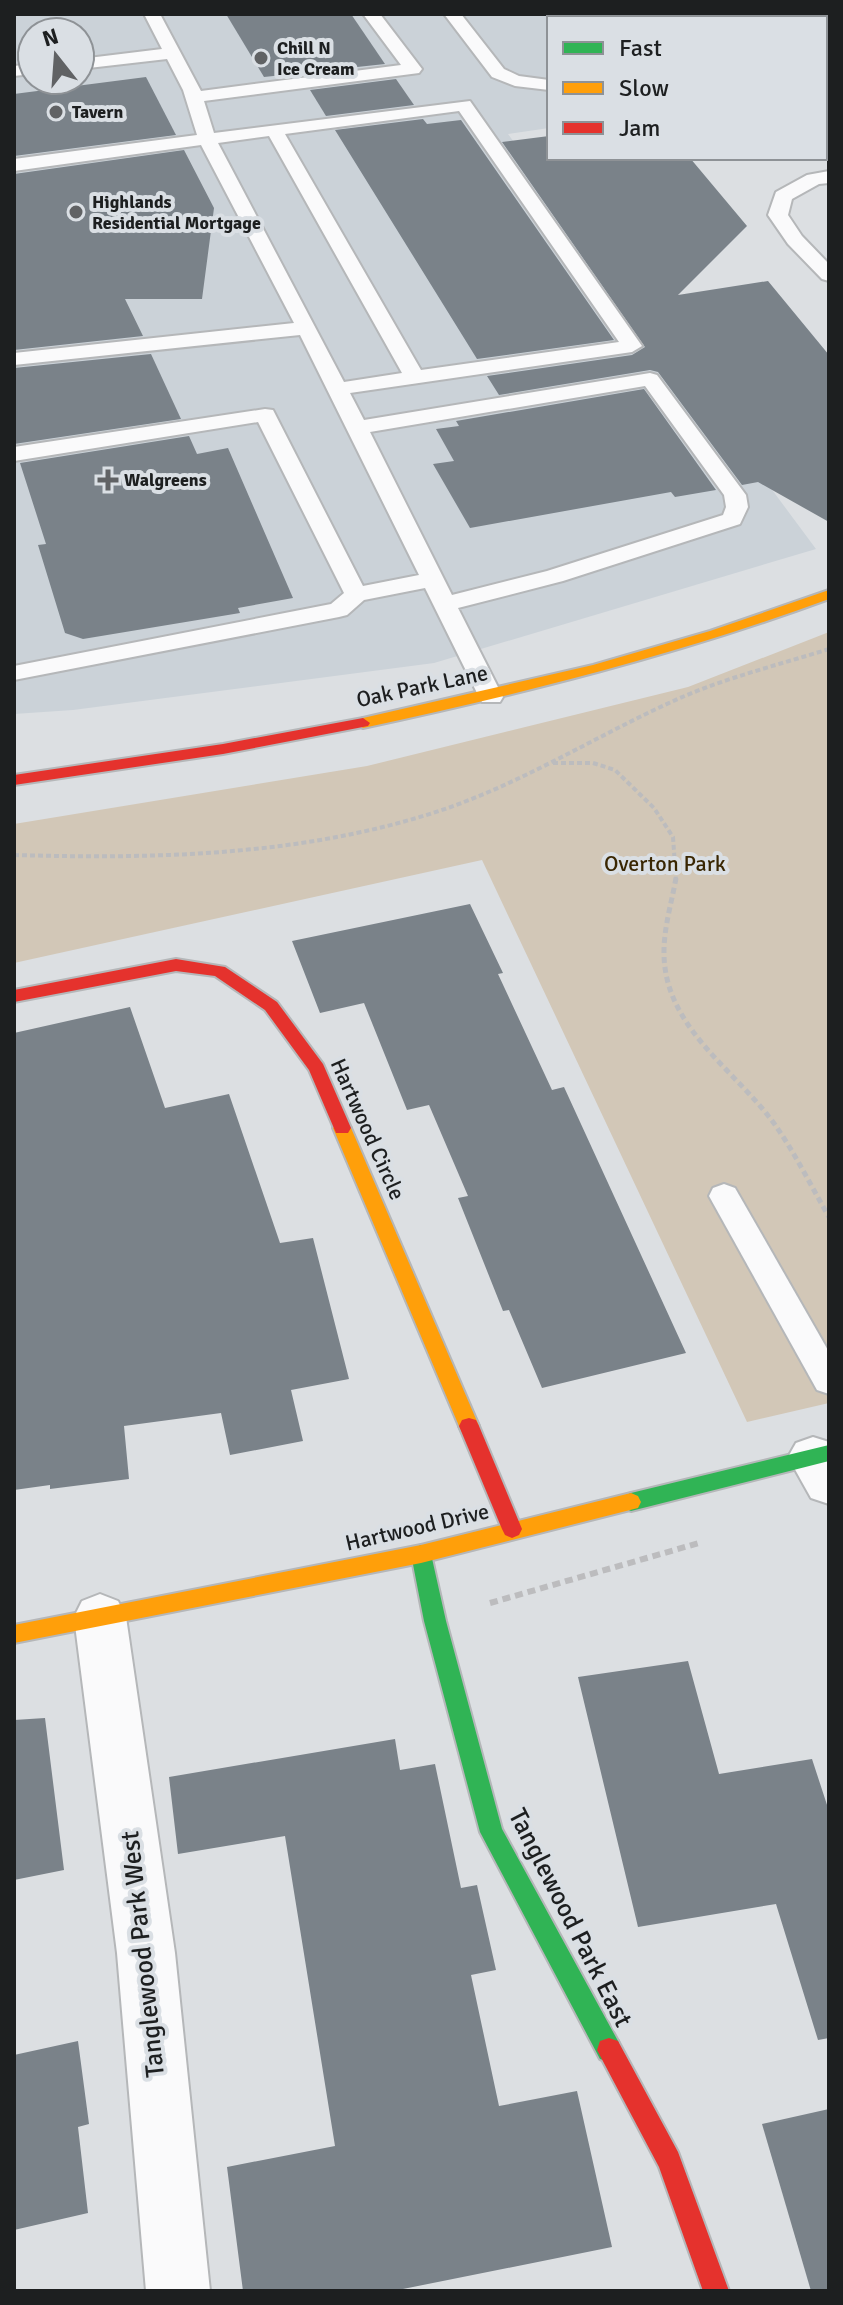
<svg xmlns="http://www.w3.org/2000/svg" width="843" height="2305" font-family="Signika,sans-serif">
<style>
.built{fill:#cbd2d8;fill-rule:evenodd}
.green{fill:#d2c7b7}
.building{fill:#7a8289}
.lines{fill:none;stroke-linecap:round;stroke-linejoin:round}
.lane-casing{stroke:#b5b7b9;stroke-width:4}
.street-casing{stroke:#b5b7b9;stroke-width:4}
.fast-casing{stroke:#b5b7b9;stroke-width:4}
.slow-casing{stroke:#b5b7b9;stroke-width:4}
.jam-casing{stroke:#b5b7b9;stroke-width:4}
.path-far2{stroke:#bcbcbe;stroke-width:4;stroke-dasharray:5 3;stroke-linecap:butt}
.path-far1{stroke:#bcbcbe;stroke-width:5;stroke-dasharray:6 4;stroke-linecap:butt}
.path{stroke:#bcbcbe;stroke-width:6;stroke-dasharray:8 5;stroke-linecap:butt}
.lane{fill:#fafafb;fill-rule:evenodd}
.street{fill:#fafafb;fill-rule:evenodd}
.fast{fill:#30b455;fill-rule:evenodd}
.slow{fill:#ff9f0a;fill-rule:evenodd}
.jam{fill:#e5322d;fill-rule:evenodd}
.poi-dot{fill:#606264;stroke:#dadfe4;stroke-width:3}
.labels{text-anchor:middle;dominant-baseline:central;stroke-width:8;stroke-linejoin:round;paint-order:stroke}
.far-poi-label{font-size:18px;font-weight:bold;fill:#1d1f20;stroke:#dadfe4;text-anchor:start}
.street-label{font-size:22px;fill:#1d1f20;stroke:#dadfe4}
.park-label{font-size:22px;fill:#392602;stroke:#dadfe4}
.near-street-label{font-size:26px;fill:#1d1f20;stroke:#dadfe4}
</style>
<rect width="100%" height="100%" fill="#dcdfe2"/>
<!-- built -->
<path class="built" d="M 14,14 L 829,14 L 829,87 L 825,88 L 825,18 L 549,18 L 549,128 L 508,134 L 816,549 L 434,663 L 73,710 L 14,714 ZM 32,32 L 80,32 L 80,80 L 32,80 Z"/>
<!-- green -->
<path class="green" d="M 829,632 L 829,1403 L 747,1422 L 482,860 L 14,963 L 14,824 L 367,766 L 688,687 Z"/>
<!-- building -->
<g class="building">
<path d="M 226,14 L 351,14 L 385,64 L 264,77 Z"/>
<path d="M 146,77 L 176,135 L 14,156 L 14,94 Z"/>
<path d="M 396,79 L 414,105 L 326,116 L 310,90 Z"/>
<path d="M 423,119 L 427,124 L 461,120 L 614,340 L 477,359 L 335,130 Z"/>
<path d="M 549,136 L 549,158 L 690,158 L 747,226 L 678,295 L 768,281 L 829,355 L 829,522 L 758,482 L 742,485 L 658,372 L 650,370 L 499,395 L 487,376 L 632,355 L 645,347 L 502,142 Z"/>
<path d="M 184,150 L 214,208 L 202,299 L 125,299 L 143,336 L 14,350 L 14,174 Z"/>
<path d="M 151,354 L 181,419 L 14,444 L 14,368 Z"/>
<path d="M 644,389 L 716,490 L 675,497 L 671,492 L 470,528 L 433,464 L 454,461 L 436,429 L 459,426 L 456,421 Z"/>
<path d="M 189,436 L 197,454 L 228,448 L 293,598 L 238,608 L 240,613 L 83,639 L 65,633 L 38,545 L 46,544 L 20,463 Z"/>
<path d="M 470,904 L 503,973 L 498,974 L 552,1090 L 564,1087 L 686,1353 L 542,1388 L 509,1310 L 503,1311 L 458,1198 L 468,1196 L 429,1105 L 407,1110 L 364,1003 L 320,1013 L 292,941 Z"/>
<path d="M 130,1007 L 165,1108 L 229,1094 L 280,1243 L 313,1238 L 349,1379 L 291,1390 L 303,1441 L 230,1455 L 221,1413 L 124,1426 L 129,1479 L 50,1489 L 50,1485 L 14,1490 L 14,1033 Z"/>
<path d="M 688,1661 L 719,1774 L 812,1759 L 829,1811 L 829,2038 L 818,2040 L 776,1904 L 638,1927 L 578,1677 Z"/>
<path d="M 45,1718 L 64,1870 L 14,1880 L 14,1720 Z"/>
<path d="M 395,1739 L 400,1770 L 435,1764 L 461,1888 L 477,1885 L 496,1970 L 471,1975 L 499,2106 L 577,2091 L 612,2247 L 393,2291 L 243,2291 L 227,2167 L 335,2146 L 285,1836 L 178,1854 L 169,1777 Z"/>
<path d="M 78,2041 L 89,2124 L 78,2127 L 88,2213 L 14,2230 L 14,2055 Z"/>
<path d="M 829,2109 L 829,2291 L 811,2291 L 762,2124 Z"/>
</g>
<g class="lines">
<!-- lane casing -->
<g class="lane-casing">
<g id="lane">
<path d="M 144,14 L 160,14 L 201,91 L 401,65 L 363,14 L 380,14 L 422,69 L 419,73 L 204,101 L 214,133 L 470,101 L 642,346 L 632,352 L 350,393 L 364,420 L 650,373 L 657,375 L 746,495 L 748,507 L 740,524 L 563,581 L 458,608 L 503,697 L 500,702 L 482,702 L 479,697 L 425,588 L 364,600 L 347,615 L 339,617 L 14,680 L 14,666 L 331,604 L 344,593 L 258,422 L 14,461 L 14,447 L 265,409 L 273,410 L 363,586 L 419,575 L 300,335 L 14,365 L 14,353 L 294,323 L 201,145 L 14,171 L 14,159 L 197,135 L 183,90 L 167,59 L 80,69 L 80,59 L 162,49 ZM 459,111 L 619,342 L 421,370 L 285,134 ZM 269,136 L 402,373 L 344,382 L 218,143 ZM 645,386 L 724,495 L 726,507 L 723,515 L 547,571 L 452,595 L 370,432 Z"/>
<path d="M 444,14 L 461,14 L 504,69 L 519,76 L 549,80 L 549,90 L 515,86 L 492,77 Z"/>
<path d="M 32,64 L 32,74 L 14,76 L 14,66 Z"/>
<path d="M 829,75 L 829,85 L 825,86 L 825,76 Z"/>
<path d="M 829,171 L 829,183 L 819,184 L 792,199 L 788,215 L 802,236 L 829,264 L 829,281 L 822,279 L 788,244 L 768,215 L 776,192 L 807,175 Z"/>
<path d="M 724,1184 L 735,1188 L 829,1352 L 829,1394 L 817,1390 L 709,1196 L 713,1188 Z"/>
</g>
</g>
<!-- street casing -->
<g class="street-casing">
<g id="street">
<path d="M 813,1437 L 829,1442 L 829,1504 L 811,1498 L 788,1457 L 796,1443 Z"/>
<path d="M 100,1594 L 118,1601 L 126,1617 L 175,1953 L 210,2291 L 146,2291 L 117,1953 L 74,1617 L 82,1601 Z"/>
</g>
</g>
<!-- fast casing -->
<g class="fast-casing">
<g id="fast">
<path d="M 829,1445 L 829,1461 L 631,1511 L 624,1508 L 621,1502 L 624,1496 L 631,1493 Z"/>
<path d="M 421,1545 L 428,1548 L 431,1554 L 446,1621 L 502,1829 L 618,2041 L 621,2050 L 618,2059 L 609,2062 L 600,2059 L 480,1832 L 424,1621 L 411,1554 L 414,1548 Z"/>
</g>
</g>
<!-- slow casing -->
<g class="slow-casing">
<g id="slow">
<path d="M 829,590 L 829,599 C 677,655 521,694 363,728 L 356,723 L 363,718 L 593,665 L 710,631 Z"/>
<path d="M 342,1121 L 351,1128 L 479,1426 L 476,1432 L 469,1434 L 462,1432 L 459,1426 L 333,1128 Z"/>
<path d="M 631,1493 L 638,1496 L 641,1502 L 638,1508 L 421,1563 L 14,1643 L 14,1625 L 421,1545 Z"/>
</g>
</g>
<!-- jam casing -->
<g class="jam-casing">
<g id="jam">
<path d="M 363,718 L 370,723 L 368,726 L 223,754 L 14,785 L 14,775 L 223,744 Z"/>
<path d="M 176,959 L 225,967 L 277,1002 L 323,1064 L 351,1128 L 348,1133 L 336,1133 L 309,1070 L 265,1010 L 215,976 L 176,971 L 14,1002 L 14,990 Z"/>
<path d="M 469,1418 L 476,1420 L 479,1426 L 522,1529 L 519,1535 L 512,1538 L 505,1535 L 502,1529 L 459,1426 L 462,1420 Z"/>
<path d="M 609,2038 L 618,2041 L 678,2152 L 729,2291 L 703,2291 L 659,2167 L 597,2050 L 600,2041 Z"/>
</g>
</g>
<!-- path-far2 -->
<g class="path-far2">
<path d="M 553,763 L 593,763 L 615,770 L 654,808 L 673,837 L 676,880"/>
<path d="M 14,855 C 158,859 301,856 439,811 C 520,784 591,739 669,703 C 720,679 775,666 829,649"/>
</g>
<!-- path-far1 -->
<path class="path-far1" d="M 676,878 C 672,901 664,927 664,951 C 663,1026 733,1068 773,1122 C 794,1151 811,1186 829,1217"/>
<!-- path -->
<path class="path" d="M 490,1603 L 699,1543"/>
<!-- lane -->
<use href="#lane" class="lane"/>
<!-- street -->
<use href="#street" class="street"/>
<!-- fast -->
<use href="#fast" class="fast"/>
<!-- slow -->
<use href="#slow" class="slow"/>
<!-- jam -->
<use href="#jam" class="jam"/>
</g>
<!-- markers -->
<g class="poi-dot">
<circle cx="261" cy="58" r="8"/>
<circle cx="56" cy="112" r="8"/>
<circle cx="76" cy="212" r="8"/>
<path d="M104 468h8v8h8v8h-8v8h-8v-8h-8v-8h8z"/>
</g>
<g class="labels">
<!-- far-poi labels -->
<g class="far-poi-label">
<text x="277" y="48">Chill N<tspan x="277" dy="21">Ice Cream</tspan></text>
<text x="72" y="112">Tavern</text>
<text x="92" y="202">Highlands<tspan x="92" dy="21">Residential Mortgage</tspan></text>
<text x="124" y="480">Walgreens</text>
</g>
<!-- street labels -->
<g class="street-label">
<text transform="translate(422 686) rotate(-12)">Oak Park Lane</text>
<text transform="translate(368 1129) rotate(66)">Hartwood Circle</text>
<text transform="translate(417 1527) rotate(-13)">Hartwood Drive</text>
</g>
<!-- park labels -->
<g class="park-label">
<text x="665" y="863">Overton Park</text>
</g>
<!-- near-street labels -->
<g class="near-street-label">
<text transform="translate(570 1918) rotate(63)">Tanglewood Park East</text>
<text transform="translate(143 1954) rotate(-96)">Tanglewood Park West</text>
</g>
</g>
<!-- border -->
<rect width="843" height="2305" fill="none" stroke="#1d1f20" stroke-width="32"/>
<!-- legend -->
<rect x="547" y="16" width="280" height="144" fill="#dadfe4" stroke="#8e9296" stroke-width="2"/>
<rect x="563" y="42" width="40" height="12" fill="#30b455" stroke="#8e9296" stroke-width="2"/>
<text x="619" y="56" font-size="24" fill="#1d1f20">Fast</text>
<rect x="563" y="82" width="40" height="12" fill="#ff9f0a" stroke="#8e9296" stroke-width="2"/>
<text x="619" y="96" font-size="24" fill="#1d1f20">Slow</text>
<rect x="563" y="122" width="40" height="12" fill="#e5322d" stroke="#8e9296" stroke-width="2"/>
<text x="619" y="136" font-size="24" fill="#1d1f20">Jam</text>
<!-- north arrow -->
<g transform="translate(56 56) rotate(343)"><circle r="38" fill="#dadfe4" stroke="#8e9296" stroke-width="2"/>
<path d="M0-6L14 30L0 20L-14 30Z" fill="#606264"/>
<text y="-12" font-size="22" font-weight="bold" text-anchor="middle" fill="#1d1f20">N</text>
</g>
</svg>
